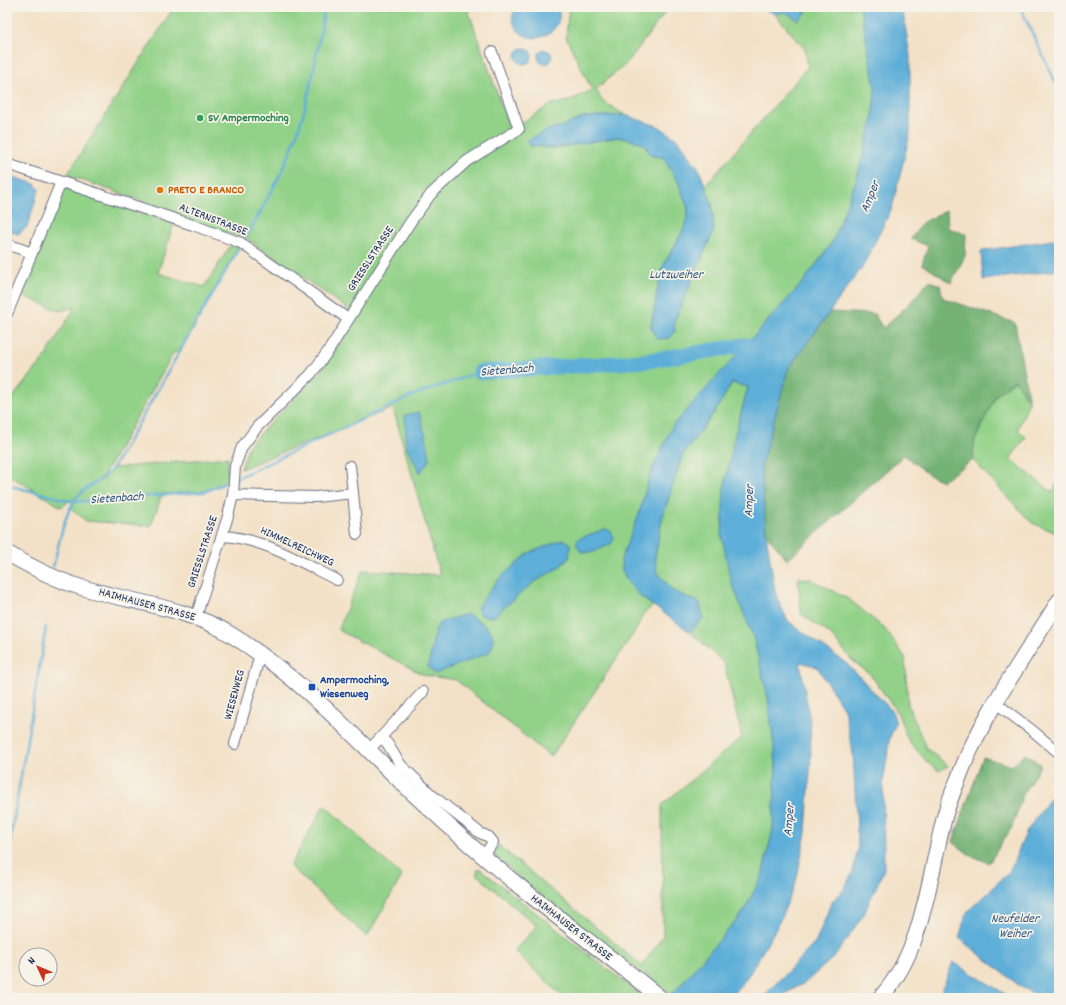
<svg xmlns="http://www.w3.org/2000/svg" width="1066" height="1005" font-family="Dekko,sans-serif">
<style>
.green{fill:#92d188;stroke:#568073;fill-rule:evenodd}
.forest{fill:#75b374;stroke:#487169}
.water{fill:#5daed8;stroke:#3c6e9b}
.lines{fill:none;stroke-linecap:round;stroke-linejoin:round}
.stream{stroke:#5daed8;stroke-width:2.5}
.river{stroke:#5daed8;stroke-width:15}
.street-casing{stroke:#676d83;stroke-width:12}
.secondary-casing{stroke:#676d83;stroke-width:17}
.street{stroke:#fff;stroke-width:10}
.secondary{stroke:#fff;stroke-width:15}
.leisure-dot{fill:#2e9e5b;stroke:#f7f3e8;stroke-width:1.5}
.food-dot{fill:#e8710a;stroke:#f7f3e8;stroke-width:1.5}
.transit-dot{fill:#1a4fb4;stroke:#f7f3e8;stroke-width:1.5}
.labels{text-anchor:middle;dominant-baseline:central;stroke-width:3.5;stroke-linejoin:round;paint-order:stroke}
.leisure-label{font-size:12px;font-weight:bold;fill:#27864d;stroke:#f7f3e8;text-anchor:start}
.food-label{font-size:12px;font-weight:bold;fill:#c56008;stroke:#f7f3e8;text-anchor:start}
.street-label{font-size:12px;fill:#1b2f5e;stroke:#f7f3e8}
.transit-label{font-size:12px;font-weight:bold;fill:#164399;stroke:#f7f3e8;text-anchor:start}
.water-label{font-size:13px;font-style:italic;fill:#2f5583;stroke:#f7f3e8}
</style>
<rect width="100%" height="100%" fill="#f7f3e8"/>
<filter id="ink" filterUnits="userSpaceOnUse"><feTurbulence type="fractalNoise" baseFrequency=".025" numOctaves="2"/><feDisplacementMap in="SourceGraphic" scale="8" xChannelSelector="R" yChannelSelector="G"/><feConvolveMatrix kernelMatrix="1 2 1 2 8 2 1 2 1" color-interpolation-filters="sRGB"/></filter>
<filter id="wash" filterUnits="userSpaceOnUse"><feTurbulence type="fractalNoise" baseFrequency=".012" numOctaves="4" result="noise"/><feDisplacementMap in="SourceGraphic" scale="16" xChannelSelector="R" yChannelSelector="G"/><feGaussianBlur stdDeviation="0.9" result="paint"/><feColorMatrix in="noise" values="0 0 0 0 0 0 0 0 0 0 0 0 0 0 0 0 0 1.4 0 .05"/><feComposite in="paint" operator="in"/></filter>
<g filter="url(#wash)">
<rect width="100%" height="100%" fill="#f3e1c7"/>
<!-- green -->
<g class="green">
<path d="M 174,7 L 467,7 L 510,130 L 552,104 L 569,101 L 592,90 L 566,37 L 569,7 L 669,7 L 628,62 L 596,89 L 602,101 L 625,115 L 584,117 L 564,126 L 550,129 L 531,146 L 555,148 L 618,137 L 643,143 L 652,156 L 663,157 L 679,184 L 688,208 L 686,225 L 661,270 L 651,327 L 657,338 L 673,322 L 714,230 L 712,204 L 705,186 L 808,67 L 805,49 L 775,14 L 785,12 L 806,13 L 804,7 L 860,7 L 876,87 L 873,118 L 857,178 L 833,241 L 805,280 L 650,474 L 640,511 L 641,597 L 653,606 L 643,614 L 637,628 L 551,757 L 456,680 L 424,675 L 338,630 L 363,570 L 440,575 L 393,408 L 241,469 L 249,445 L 320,372 L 358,316 L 240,234 L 238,237 L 167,213 L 139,200 L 67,175 ZM 570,544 L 569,558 L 559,567 L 533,583 L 493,617 L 499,579 L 529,553 Z"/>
<path d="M 62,187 L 174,223 L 158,273 L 204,287 L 232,243 L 239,248 L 178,353 L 174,352 L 104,475 L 84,491 L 106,477 L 113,468 L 228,457 L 227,482 L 206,491 L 162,494 L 151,526 L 86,521 L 71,508 L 80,494 L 61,507 L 7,474 L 7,404 L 44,359 L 75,307 L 59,311 L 19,294 Z"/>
<path d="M 1015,380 L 1029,402 L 1018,429 L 1026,437 L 1010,459 L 1052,492 L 1059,480 L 1059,534 L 1032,523 L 973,460 L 974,442 L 996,395 Z"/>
<path d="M 732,383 L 748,387 L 734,439 L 724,489 L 722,537 L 754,640 L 768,698 L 776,763 L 773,829 L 762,876 L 743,913 L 672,995 L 574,922 L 491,854 L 498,845 L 642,966 L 663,936 L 662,805 L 742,737 L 724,663 L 690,632 L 703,618 L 700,603 L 673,591 L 657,572 L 655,557 L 662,519 L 682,456 L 716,410 Z"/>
<path d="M 798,578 L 811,579 L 850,600 L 884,628 L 905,657 L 908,705 L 926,748 L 948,766 L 939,771 L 927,762 L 908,740 L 898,714 L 871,675 L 852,660 L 830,634 L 801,614 Z"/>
<path d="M 324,805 L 402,876 L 367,937 L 290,866 Z"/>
<path d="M 479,868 L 644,998 L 564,998 L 514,951 L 537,926 L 476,874 Z"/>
</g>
<!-- forest -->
<g class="forest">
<path d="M 947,210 L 948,228 L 966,234 L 965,256 L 951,283 L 922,264 L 928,246 L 911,239 L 922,223 Z"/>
<path d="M 929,281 L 940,285 L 943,298 L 1015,323 L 1029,402 L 1015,380 L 996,395 L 974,442 L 973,460 L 942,481 L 928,474 L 904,455 L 787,560 L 766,534 L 761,466 L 788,369 L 830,312 L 874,314 L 883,328 L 910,303 Z"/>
<path d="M 1025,754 L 1041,765 L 1024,792 L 1012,827 L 989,863 L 970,855 L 953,842 L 983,757 L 1012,766 Z"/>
</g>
<!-- water -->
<g class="water">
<path d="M 515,7 L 557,7 C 567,26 541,45 524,35 C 518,32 515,26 512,20 Z"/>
<path d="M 761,7 L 804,7 L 806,13 L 798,20 L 785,12 L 775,14 Z"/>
<path d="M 860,7 L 902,7 L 910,56 L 910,134 L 892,208 L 863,266 L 788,369 L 761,466 L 766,534 L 776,596 L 788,621 L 847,664 L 892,711 L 896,723 L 890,737 L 883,784 L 884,869 L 864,914 L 836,955 L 806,982 L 777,998 L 762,998 L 816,942 L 831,903 L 844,889 L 853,872 L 858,847 L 853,753 L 844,709 L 817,667 L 800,662 L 810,721 L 811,757 L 806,833 L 796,882 L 778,925 L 750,973 L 730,998 L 669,998 L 743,913 L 762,876 L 773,829 L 776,763 L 768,698 L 754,640 L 730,578 L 722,537 L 724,489 L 734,439 L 748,387 L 732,383 L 716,410 L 682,456 L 662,519 L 655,557 L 657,572 L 673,591 L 700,603 L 703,618 L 690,632 L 641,597 L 627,581 L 622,570 L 621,559 L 640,511 L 650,474 L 673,425 L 805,280 L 833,241 L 857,178 L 873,118 L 875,87 Z"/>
<circle cx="524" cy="56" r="8"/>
<circle cx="545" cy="57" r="7"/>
<path d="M 625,115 L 660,127 L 679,141 L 699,169 L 712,204 L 714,230 L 674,322 L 675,331 L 670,338 L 657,339 L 651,327 L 661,270 L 686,225 L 688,208 L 679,184 L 663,157 L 652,156 L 643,143 L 618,137 L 555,148 L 531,146 L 526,141 L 550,129 L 564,126 L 584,117 Z"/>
<path d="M 7,175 L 35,184 L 39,190 L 27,227 L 18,234 L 7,230 Z"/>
<path d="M 1059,239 L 1059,270 L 983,280 L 981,251 Z"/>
<path d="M 419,412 L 426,437 L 430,459 L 420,473 L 406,445 L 405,415 Z"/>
<path d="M 605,529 L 611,531 L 614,538 L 611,544 L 594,552 L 581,552 L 576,543 L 580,538 Z"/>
<path d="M 564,539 L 570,544 L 569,558 L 559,567 L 533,583 L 493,617 L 481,615 L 477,607 L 499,579 L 529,553 Z"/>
<path d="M 466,614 C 481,621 504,635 488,653 L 435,674 L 428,667 L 435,631 L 439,623 Z"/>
<path d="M 1059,786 L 1059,998 L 1043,998 L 1021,987 L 959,938 L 967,912 L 1009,872 L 1027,831 Z"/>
<path d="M 953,962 L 1012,998 L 939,998 Z"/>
</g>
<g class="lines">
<!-- stream -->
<g class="stream">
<path d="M 1020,7 L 1059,90"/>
<path d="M 246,237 C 268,199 290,161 302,118 C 313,82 318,44 325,7"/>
<path d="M 237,478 L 414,395 L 480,372"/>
<path d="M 7,485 L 75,502 L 204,492 L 227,482"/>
<path d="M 53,567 C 59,546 64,507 82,492 C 93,483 104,479 113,468 L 239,248"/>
<path d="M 7,859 L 46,627"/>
</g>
<!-- river -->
<path class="river" d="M 480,372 L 646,361 L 746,345 L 765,349"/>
</g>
</g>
<g filter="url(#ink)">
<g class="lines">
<!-- street casing -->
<g class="street-casing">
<g id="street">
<path d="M 7,164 L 193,225 L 241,243 L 348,319"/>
<path d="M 7,244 L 32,253"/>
<path d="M 7,314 L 61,182"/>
<path d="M 350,466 L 353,493"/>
<path d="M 233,495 L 316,497 L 353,493 L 357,534"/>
<path d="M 222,536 C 263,538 300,562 337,580"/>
<path d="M 196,617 L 228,516 L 233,495 L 235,466 L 242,447 L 257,427 L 311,374 L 329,350 L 411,221 L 431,194 L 467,161 L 519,129 L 492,52"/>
<path d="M 996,703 L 1033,731 L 1059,753"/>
<path d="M 381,738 L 387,743 L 400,764 L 433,796 L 480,833 L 489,837 L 493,842 L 484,856"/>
<path d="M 235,744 L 259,658 L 263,655"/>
<path d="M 369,750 L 423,692"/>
</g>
</g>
<!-- secondary casing -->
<g class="secondary-casing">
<g id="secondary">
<path d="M 7,553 C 31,567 54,579 80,587 C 130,602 185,607 230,634 C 294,673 344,726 397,778 C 417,798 439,817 460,836 C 524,894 594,943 660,998"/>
<path d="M 880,998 C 923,951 928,882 943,823 C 946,808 953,792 959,777 C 981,717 1025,656 1059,601"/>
</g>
</g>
<!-- street -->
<use href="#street" class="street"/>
<!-- secondary -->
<use href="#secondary" class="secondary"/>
</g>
</g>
<!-- markers -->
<circle class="leisure-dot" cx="200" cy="118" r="4"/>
<circle class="food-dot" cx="160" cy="190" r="4"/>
<rect class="transit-dot" x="308" y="683" width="8" height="8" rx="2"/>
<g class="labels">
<!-- leisure labels -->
<g class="leisure-label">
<text x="208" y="118">SV Ampermoching</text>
</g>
<!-- food labels -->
<g class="food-label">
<text x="168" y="190">PRETO E BRANCO</text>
</g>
<!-- street labels -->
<g class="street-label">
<text transform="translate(213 220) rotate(21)">ALTERNSTRASSE</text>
<text transform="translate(371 259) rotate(-57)">GRIESSLSTRASSE</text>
<text transform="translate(297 547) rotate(25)">HIMMELREICHWEG</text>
<text transform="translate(203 552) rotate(-72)">GRIESSLSTRASSE</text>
<text transform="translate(147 605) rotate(15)">HAIMHAUSER STRASSE</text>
<text transform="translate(235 695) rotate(-75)">WIESENWEG</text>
<text transform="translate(571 928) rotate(38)">HAIMHAUSER STRASSE</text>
</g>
<!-- transit labels -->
<g class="transit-label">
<text x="320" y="680">Ampermoching,<tspan x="320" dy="14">Wiesenweg</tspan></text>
</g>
<!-- water labels -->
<g class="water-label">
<text transform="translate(871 197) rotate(-68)">Amper</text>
<text x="676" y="275">Lutzweiher</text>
<text transform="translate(507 371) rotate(-5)">Sietenbach</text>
<text transform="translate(117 499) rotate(-4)">Sietenbach</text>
<text transform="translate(750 501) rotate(-88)">Amper</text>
<text transform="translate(790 820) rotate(-85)">Amper</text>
<text x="1015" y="919">Neufelder<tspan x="1015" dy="15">Weiher</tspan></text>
</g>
</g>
<!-- margin -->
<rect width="1066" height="1005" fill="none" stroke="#f7f3e8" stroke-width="24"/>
<!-- north arrow -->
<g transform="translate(38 967) rotate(314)"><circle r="19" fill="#f7f3e8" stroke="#9fa5b1"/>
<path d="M0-3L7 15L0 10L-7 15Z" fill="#c8321e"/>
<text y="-6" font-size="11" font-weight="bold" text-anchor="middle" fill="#1b2f5e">N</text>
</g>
</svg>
